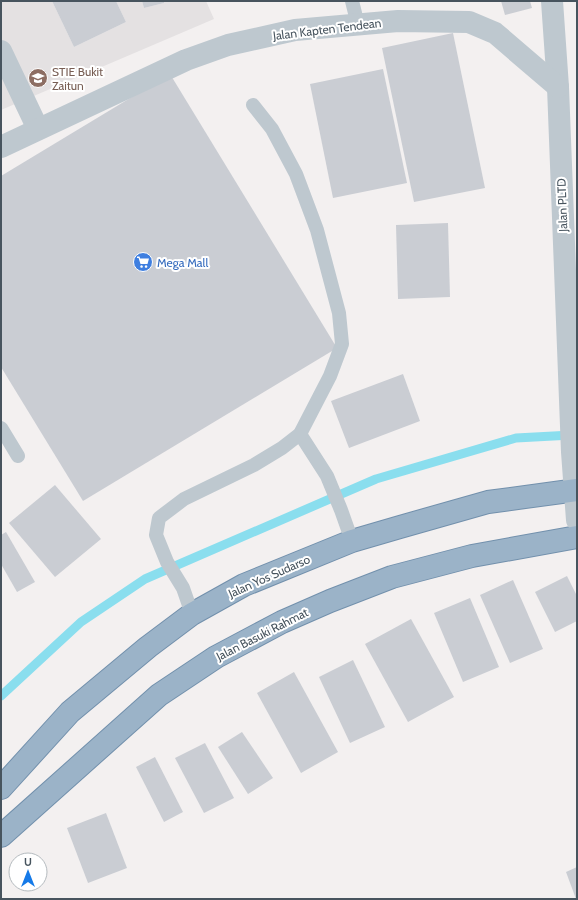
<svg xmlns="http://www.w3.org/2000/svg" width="578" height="900" font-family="Cabin,sans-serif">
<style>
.education{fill:#e4e1e2}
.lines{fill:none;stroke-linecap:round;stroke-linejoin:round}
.stream{stroke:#8adeee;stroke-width:9}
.building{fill:#cacdd3}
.trunk-casing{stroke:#7290ac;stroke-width:24}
.service{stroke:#bec8cf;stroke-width:14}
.minor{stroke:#bec8cf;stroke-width:22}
.trunk{stroke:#9bb3c8;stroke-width:22}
.labels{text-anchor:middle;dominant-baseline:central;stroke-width:4;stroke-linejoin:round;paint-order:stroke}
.street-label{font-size:12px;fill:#47545e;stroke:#fff}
.education-label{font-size:12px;fill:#785e54;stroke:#fff;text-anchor:start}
.shop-label{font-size:12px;fill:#366cbe;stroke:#fff;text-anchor:start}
</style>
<rect width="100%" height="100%" fill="#f3f0f0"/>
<!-- education -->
<path class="education" d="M 1,1 L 52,1 L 74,47 L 126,22 L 116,1 L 142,1 L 144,8 L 164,3 L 164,1 L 206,1 L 214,19 L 1,110 Z"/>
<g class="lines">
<!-- stream -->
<path class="stream" d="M 1,696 L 81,622 L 145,579 L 376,479 L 516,438 L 572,435"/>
</g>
<!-- building -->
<g class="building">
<path d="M 52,1 L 116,1 L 126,22 L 74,47 Z"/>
<path d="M 142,1 L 164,1 L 164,3 L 144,8 Z"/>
<path d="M 501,1 L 530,1 L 532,8 L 505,15 Z"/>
<path d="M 453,33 L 485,188 L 414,202 L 382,48 Z"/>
<path d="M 383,69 L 407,183 L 333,198 L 310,84 Z"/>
<path d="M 170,74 L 337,348 L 83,501 L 1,367 L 1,176 Z"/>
<path d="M 448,223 L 450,297 L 398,299 L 396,225 Z"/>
<path d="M 403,374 L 420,421 L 349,448 L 331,401 Z"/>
<path d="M 55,485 L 101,539 L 55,577 L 9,523 Z"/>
<path d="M 6,532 L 35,582 L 17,592 L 1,564 L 1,535 Z"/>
<path d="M 567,576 L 577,596 L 577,621 L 555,632 L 535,592 Z"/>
<path d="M 513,580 L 543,649 L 510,663 L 480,595 Z"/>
<path d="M 470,598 L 499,667 L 463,682 L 434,613 Z"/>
<path d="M 411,619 L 454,697 L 408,722 L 365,644 Z"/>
<path d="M 353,660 L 385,727 L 350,743 L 319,677 Z"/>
<path d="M 294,672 L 338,752 L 301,773 L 257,693 Z"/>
<path d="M 242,732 L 273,778 L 248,794 L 218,747 Z"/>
<path d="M 205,743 L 234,798 L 204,813 L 175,758 Z"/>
<path d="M 155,757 L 183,812 L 164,822 L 136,767 Z"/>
<path d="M 106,813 L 127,868 L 88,883 L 67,828 Z"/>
<path d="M 577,867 L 577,899 L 576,899 L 566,872 Z"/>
</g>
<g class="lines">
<!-- trunk casing -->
<g class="trunk-casing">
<g id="trunk">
<path d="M 1,788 L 70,712 L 148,647 L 192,614 L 244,585 L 352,541 L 400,527 L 488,502 L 577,490"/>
<path d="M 1,836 L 159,695 L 216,657 L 282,622 L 330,601 L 392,577 L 472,556 L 577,537"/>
</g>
</g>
<!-- service -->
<g class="service">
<path d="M 352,1 L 358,25"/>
<path d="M 1,428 L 18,456"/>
<path d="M 300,434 L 327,476 L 341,510 L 352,541"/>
<path d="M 192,614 L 183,588 L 167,562 L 156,535 L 159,518 L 184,499 L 254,465 L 282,448 L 300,434 L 330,376 L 342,344 L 339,313 L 317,230 L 296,174 L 272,129 L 253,105"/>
</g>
<!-- minor -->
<g class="minor">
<path d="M 552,1 L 558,87 L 572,452 L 577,520"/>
<path d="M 1,51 L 38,129"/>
<path d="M 1,147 L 186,60 L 228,45 L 295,30 L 398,21 L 469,22 L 495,33 L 558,87"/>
</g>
<!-- trunk -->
<use href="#trunk" class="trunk"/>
</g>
<!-- icons -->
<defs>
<g id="university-disc" transform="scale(1)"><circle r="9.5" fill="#8d6e63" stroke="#fff"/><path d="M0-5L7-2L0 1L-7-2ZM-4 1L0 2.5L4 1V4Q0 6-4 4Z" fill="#fff"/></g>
<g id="supermarket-disc" transform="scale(1)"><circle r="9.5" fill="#3f7fe0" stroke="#fff"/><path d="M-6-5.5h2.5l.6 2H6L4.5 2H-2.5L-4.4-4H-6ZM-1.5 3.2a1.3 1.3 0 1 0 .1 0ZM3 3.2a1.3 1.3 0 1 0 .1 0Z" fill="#fff"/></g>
</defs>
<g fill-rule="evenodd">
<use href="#university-disc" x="38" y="78"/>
<use href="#supermarket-disc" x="143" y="262"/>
</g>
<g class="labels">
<!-- street labels -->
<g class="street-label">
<text transform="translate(327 29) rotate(-7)">Jalan Kapten Tendean</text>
<text transform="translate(562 205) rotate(-92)">Jalan PLTD</text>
<text transform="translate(269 576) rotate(-24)">Jalan Yos Sudarso</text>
<text transform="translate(262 634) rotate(-27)">Jalan Basuki Rahmat</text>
</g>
<!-- education labels -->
<g class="education-label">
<text x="52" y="71">STIE Bukit<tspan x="52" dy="14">Zaitun</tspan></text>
</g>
<!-- shop labels -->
<g class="shop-label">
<text x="157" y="262">Mega Mall</text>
</g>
</g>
<!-- border -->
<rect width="578" height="900" fill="none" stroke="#47545e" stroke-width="4"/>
<!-- north arrow -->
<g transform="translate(28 872)"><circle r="19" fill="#ffffff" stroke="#b5bbbf"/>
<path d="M0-3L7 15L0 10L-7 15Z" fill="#157ae8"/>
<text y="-6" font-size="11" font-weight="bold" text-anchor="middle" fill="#47545e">U</text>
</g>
</svg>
